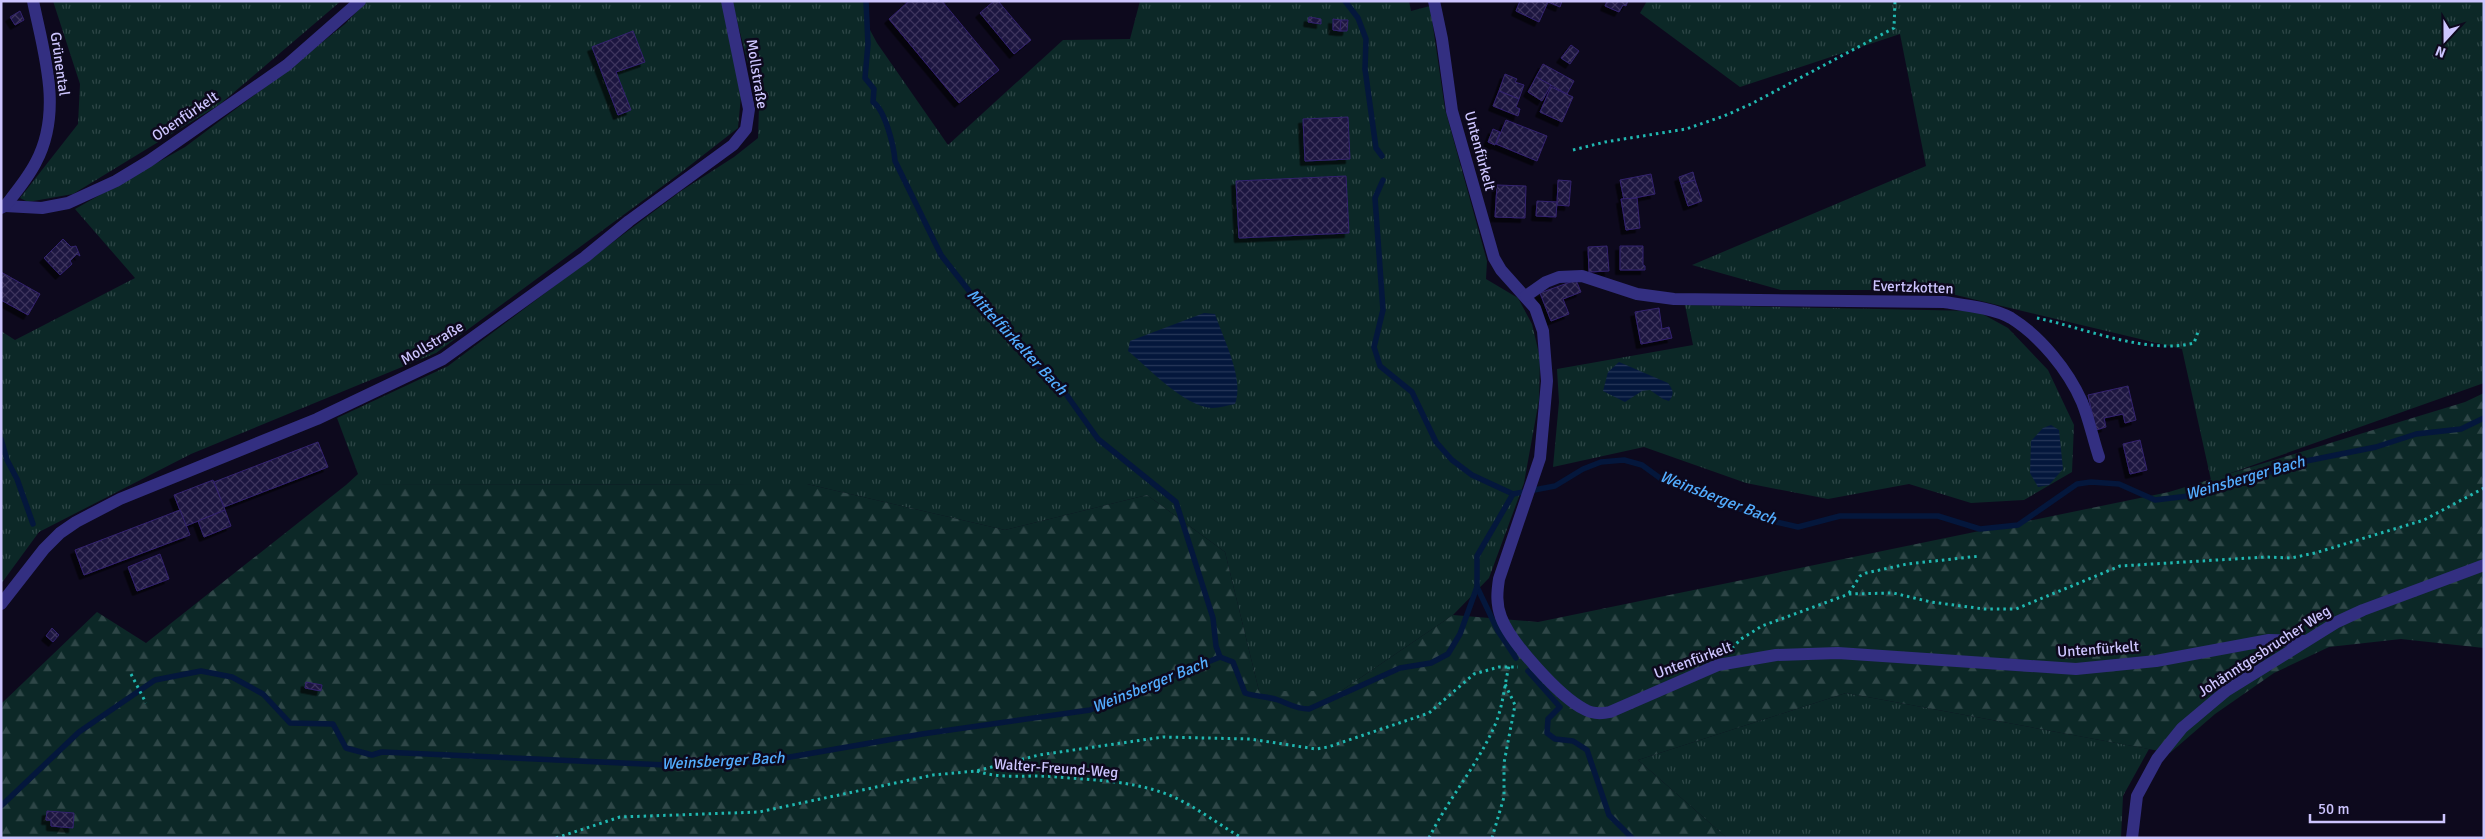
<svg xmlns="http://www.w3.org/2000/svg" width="2485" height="839" font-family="Signika,sans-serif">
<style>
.grass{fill:url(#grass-tufts)}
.forest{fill:url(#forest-firs)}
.water{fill:url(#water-rules)}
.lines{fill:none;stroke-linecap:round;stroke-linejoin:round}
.stream{stroke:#04173c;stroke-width:5.5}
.building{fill:url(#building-cross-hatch);stroke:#33236e;filter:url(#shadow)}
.path{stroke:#20b8b1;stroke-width:3;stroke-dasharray:2.5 4;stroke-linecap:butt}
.minor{stroke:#332f81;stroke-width:12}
.labels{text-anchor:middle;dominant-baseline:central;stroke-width:5;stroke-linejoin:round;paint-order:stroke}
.street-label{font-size:15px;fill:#cdc5ff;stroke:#0d091d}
.water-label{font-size:16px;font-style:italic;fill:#53adff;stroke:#0d091d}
</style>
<defs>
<pattern id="grass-tufts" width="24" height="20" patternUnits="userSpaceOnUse" patternTransform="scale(1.25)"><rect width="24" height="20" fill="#0c2827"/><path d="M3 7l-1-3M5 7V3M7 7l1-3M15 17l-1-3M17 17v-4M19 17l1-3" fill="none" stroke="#2e4647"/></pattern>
<pattern id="forest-firs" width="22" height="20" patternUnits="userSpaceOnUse" patternTransform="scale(1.25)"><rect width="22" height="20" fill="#0c2827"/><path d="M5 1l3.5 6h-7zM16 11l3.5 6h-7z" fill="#2e4647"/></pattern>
<pattern id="water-rules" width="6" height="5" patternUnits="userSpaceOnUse" patternTransform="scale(1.25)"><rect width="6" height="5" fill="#04173c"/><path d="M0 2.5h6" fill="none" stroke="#273759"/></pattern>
<pattern id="building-cross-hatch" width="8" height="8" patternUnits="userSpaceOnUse" patternTransform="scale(1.25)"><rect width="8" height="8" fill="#1d1340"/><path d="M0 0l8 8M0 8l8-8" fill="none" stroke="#3d345d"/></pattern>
<filter id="shadow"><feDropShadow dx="-4.5" dy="4.5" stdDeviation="0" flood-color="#0009"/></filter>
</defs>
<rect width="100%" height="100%" fill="#0d091d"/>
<!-- grass -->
<g class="grass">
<path d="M 53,1 L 341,1 L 219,105 L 73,194 L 28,202 L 20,198 L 78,124 L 80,84 Z"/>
<path d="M 367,1 L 722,1 L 741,96 L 738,128 L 679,174 L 436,353 L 191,454 L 39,532 L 1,584 L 1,331 L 15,340 L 135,278 L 75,209 L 185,147 L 281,75 L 345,24 Z"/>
<path d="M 732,1 L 866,1 L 870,30 L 877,43 L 948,145 L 1063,40 L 1130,39 L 1140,1 L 1409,1 L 1411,11 L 1430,6 L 1445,109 L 1487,261 L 1486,279 L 1518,298 L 1532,324 L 1540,358 L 1539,400 L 1524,483 L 1489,578 L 1453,615 L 1341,691 L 1259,691 L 1225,552 L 1147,495 L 1005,530 L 807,484 L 346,485 L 358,474 L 337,418 L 448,366 L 681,191 L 734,157 L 758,138 L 759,107 Z"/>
<path d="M 1647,1 L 2484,1 L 2484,383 L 2211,480 L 2182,349 L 1935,290 L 1781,290 L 1692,265 L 1926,166 L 1900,34 L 1740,87 L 1640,13 Z"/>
<path d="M 1685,305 L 1977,311 L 2008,328 L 2048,370 L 2074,425 L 2072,472 L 2024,500 L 1971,503 L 1909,484 L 1828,499 L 1746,483 L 1644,447 L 1553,467 L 1559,402 L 1557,369 L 1693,345 Z"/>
<path d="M 1846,693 L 2149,749 L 2123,796 L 2121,838 L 1727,838 L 1638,760 Z"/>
</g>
<!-- forest -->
<path class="forest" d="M 2484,393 L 2484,648 L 2401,639 L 2329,647 L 2274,673 L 2215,714 L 2170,753 L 1846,693 L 1638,760 L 1727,838 L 1,838 L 1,704 L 97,612 L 146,643 L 346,485 L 807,484 L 1005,530 L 1147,495 L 1225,552 L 1259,691 L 1341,691 L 1453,615 L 1538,622 L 2169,492 L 2465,402 Z"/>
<!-- water -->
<g class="water">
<path d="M 1204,313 L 1215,314 C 1223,338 1245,380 1235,404 C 1228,405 1220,408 1212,408 C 1183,406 1150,369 1128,351 L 1130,341 Z"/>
<path d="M 1619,362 L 1668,383 C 1673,390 1675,394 1669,401 L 1663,399 L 1650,390 L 1642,391 L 1625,402 L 1603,391 L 1608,372 Z"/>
<path d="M 2051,425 L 2059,430 L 2063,469 L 2049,485 L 2038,487 L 2030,473 L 2031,441 L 2043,428 Z"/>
</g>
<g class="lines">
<!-- stream -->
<g class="stream">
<path d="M 866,1 L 868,44 L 865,78 L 874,89 L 873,102 C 885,110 894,146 895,161 L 941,255 L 984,310 L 1037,366 L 1056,380 L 1098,439 L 1176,502 L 1213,618 L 1216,646 L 1220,657"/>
<path d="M 1345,1 L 1358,18 L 1366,39 L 1365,69 L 1376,148 L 1382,156"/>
<path d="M 1383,180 L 1375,198 L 1383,310 L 1374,347 L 1380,366 L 1412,392 L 1436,442 L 1452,460 L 1472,475 L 1513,494"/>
<path d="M 1,439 L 7,460 L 17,479 L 33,524"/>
<path d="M 1477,587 L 1498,631 L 1516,658"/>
<path d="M 1528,671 L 1560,707 L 1548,719 L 1547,733 L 1555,739 L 1573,741 L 1587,750 L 1609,815 L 1632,838"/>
<path d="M 1,806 L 79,732 L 155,680 L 201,671 L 232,677 L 263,694 L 290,723 L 333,724 L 346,748 L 372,755 L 382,752 L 666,765 L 767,761 L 922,734 L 1090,710 L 1220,657 L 1233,662 L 1245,693 C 1256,697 1267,696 1278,700 C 1289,704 1296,709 1309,709 L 1400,668 L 1431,663 L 1448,654 L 1460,634 L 1477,587 L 1477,556 L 1513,494 L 1555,486 L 1583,469 L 1601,462 L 1624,460 L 1642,465 L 1664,481 L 1772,521 L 1798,527 L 1840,516 L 1938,516 L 1980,529 L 2018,525 L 2077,484 L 2091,482 L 2119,484 L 2155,500 L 2197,495 L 2301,462 L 2376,447 L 2416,434 L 2461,429 L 2484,418"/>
</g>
</g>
<!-- building -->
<g class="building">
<path d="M 909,1 L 942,1 L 999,70 L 959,103 L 889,19 Z"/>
<path d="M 994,1 L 998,1 L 1031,40 L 1014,54 L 980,13 Z"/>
<path d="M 1520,1 L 1562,1 L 1560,7 L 1548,2 L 1539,22 L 1516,11 Z"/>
<path d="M 1607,1 L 1628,1 L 1626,6 L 1623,5 L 1619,12 L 1605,6 Z"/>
<path d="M 20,11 L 24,20 L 15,25 L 10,17 Z"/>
<path d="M 1309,17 L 1321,19 L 1321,24 L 1308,22 Z"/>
<path d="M 1333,19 L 1341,20 L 1340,31 L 1333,30 Z"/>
<path d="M 1341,20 L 1348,20 L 1347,31 L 1340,31 Z"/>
<path d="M 633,31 L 645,62 L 616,72 L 631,110 L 618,115 L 592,47 Z"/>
<path d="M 1571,45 L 1579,51 L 1570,64 L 1561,58 Z"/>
<path d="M 1543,64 L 1574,81 L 1567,94 L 1536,77 Z"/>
<path d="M 1505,74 L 1517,79 L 1515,82 L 1524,85 L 1519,99 L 1499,91 Z"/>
<path d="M 1536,77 L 1551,85 L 1542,101 L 1528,92 Z"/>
<path d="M 1551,87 L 1573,97 L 1562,122 L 1540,112 Z"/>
<path d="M 1499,91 L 1519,99 L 1516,107 L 1520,109 L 1518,116 L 1493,106 Z"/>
<path d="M 1348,117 L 1350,159 L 1305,161 L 1303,119 Z"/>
<path d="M 1506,120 L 1547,136 L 1537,161 L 1496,144 Z"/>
<path d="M 1493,129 L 1500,132 L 1495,145 L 1488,142 Z"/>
<path d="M 1693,172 L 1695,180 L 1681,184 L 1679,177 Z"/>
<path d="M 1651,174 L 1655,194 L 1624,200 L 1620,180 Z"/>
<path d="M 1346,176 L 1349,233 L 1239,238 L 1236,181 Z"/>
<path d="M 1558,180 L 1571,181 L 1569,206 L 1557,205 Z"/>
<path d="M 1695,180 L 1702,201 L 1688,206 L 1681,184 Z"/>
<path d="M 1497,185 L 1526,186 L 1525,218 L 1495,217 Z"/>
<path d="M 1637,198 L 1640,228 L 1626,230 L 1621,199 Z"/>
<path d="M 1537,201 L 1557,202 L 1556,217 L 1536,216 Z"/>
<path d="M 63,239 L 71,247 L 76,246 L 80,256 L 77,254 L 70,261 L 72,264 L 60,275 L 44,258 Z"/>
<path d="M 1607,246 L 1609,271 L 1589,272 L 1588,247 Z"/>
<path d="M 1620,246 L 1643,246 L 1643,265 L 1645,266 L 1645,270 L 1620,270 Z"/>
<path d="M 1,272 L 40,294 L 28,315 L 1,300 Z"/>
<path d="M 1576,280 L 1581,292 L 1563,299 L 1569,314 L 1551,321 L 1540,293 Z"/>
<path d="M 1659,308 L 1662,329 L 1669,327 L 1672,338 L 1641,344 L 1635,312 Z"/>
<path d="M 2128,386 L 2136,420 L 2125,423 L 2123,414 L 2104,418 L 2106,427 L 2096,430 L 2088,395 Z"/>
<path d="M 2140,440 L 2147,470 L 2130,474 L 2123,444 Z"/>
<path d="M 318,442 L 328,467 L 224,507 L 214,482 Z"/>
<path d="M 213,480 L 225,510 L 186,526 L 174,495 Z"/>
<path d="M 180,510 L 190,535 L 84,575 L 75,550 Z"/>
<path d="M 225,510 L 231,526 L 204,537 L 198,521 Z"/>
<path d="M 160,554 L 169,579 L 137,591 L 128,567 Z"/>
<path d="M 52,628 L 59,635 L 53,642 L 46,636 Z"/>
<path d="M 306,682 L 322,685 L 321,691 L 305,688 Z"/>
<path d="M 47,811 L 74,813 L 73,828 L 51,826 L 51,820 L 46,820 Z"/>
</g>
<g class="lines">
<!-- path -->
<g class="path">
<path d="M 1573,150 L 1605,142 L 1686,129 L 1724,116 L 1751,104 L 1894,28 L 1895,1"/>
<path d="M 2037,318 C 2085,328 2147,355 2194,343 L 2199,329"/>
<path d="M 1849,593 L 1860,576 L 1866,573 L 1907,564 L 1980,556"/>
<path d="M 1732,648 L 1741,639 L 1762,626 L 1849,594 L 1893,593 L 1931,602 L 1984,609 L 2016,609 L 2120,566 L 2266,557 L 2291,558 L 2315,553 L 2424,520 L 2484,488"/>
<path d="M 131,674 L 146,703"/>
<path d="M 977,771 C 1002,780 1030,774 1057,777 C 1094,780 1134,781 1169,795 C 1195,806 1218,824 1242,838"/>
<path d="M 556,838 L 620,817 L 759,812 L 933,775 L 976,771 L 1039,755 L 1163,737 L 1250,739 L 1316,749 L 1328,747 L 1429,713 L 1474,674 L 1499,667 L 1518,667"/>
<path d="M 1429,838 C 1448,799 1477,766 1494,727 C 1503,708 1504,687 1509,666"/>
<path d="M 1492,838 L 1504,797 L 1504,763 L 1515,705 L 1505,684"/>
</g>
<!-- minor -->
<g class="minor">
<path d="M 1434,1 L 1442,39 L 1452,111 L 1494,258 L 1501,270 L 1535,308 L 1543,331 L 1547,381 L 1540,458 L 1499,579 C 1497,592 1496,604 1501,617 C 1510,642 1560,697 1584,709 C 1592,714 1601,714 1610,712 L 1718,665 L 1776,655 L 1838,653 L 2076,669 L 2156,661 L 2269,640 L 2305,641"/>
<path d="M 5,206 L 42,208 L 68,203 L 116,181 L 149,161 L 287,65 L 360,1"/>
<path d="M 1,208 L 5,206 C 16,192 28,178 36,162 C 63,111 44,54 33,1"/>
<path d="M 1526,296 L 1546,282 L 1559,277 L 1582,276 L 1637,294 L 1674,299 L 1944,302 C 1963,305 1994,308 2011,318 C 2040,336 2068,370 2082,402 C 2089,419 2093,439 2099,457"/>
<path d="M 1,604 L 44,549 L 60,533 L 76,522 L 120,499 L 317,419 L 443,359 L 585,257 L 629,221 L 733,145 L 746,129 L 749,109 L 727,1"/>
<path d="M 2132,838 L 2137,796 L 2157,759 L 2182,728 L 2226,691 L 2337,622 L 2363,610 L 2484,565"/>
</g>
</g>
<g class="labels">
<!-- street labels -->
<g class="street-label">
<text transform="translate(60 64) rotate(82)">Grünental</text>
<text transform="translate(757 74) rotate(81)">Mollstraße</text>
<text transform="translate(185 116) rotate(-34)">Obenfürkelt</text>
<text transform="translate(1480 151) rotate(75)">Untenfürkelt</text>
<text transform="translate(1913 287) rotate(2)">Evertzkotten</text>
<text transform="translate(432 343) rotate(-31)">Mollstraße</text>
<text transform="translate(2098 649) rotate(-4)">Untenfürkelt</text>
<text transform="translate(2264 651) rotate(-33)">Johänntgesbrucher Weg</text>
<text transform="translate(1693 660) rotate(-20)">Untenfürkelt</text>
<text transform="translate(1056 768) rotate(4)">Walter-Freund-Weg</text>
</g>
<!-- water labels -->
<g class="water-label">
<text transform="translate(1017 342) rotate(47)">Mittelfürkelter Bach</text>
<text transform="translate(2245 478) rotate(-16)">Weinsberger Bach</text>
<text transform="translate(1718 498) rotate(21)">Weinsberger Bach</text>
<text transform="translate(1150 685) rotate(-22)">Weinsberger Bach</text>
<text transform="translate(723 761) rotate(-3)">Weinsberger Bach</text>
</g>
</g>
<!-- border -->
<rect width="2485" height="839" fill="none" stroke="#cdc5ff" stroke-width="5"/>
<!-- north arrow -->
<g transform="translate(2445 40) rotate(201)" stroke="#0d091d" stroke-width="4" paint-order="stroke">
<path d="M0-4L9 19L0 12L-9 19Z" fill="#cdc5ff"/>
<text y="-8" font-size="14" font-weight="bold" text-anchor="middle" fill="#cdc5ff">N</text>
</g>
<!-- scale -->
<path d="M2310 814v8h134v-8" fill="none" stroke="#cdc5ff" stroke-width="2.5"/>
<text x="2318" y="814" font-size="15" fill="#cdc5ff" stroke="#0d091d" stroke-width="4" paint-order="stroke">50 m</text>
</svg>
